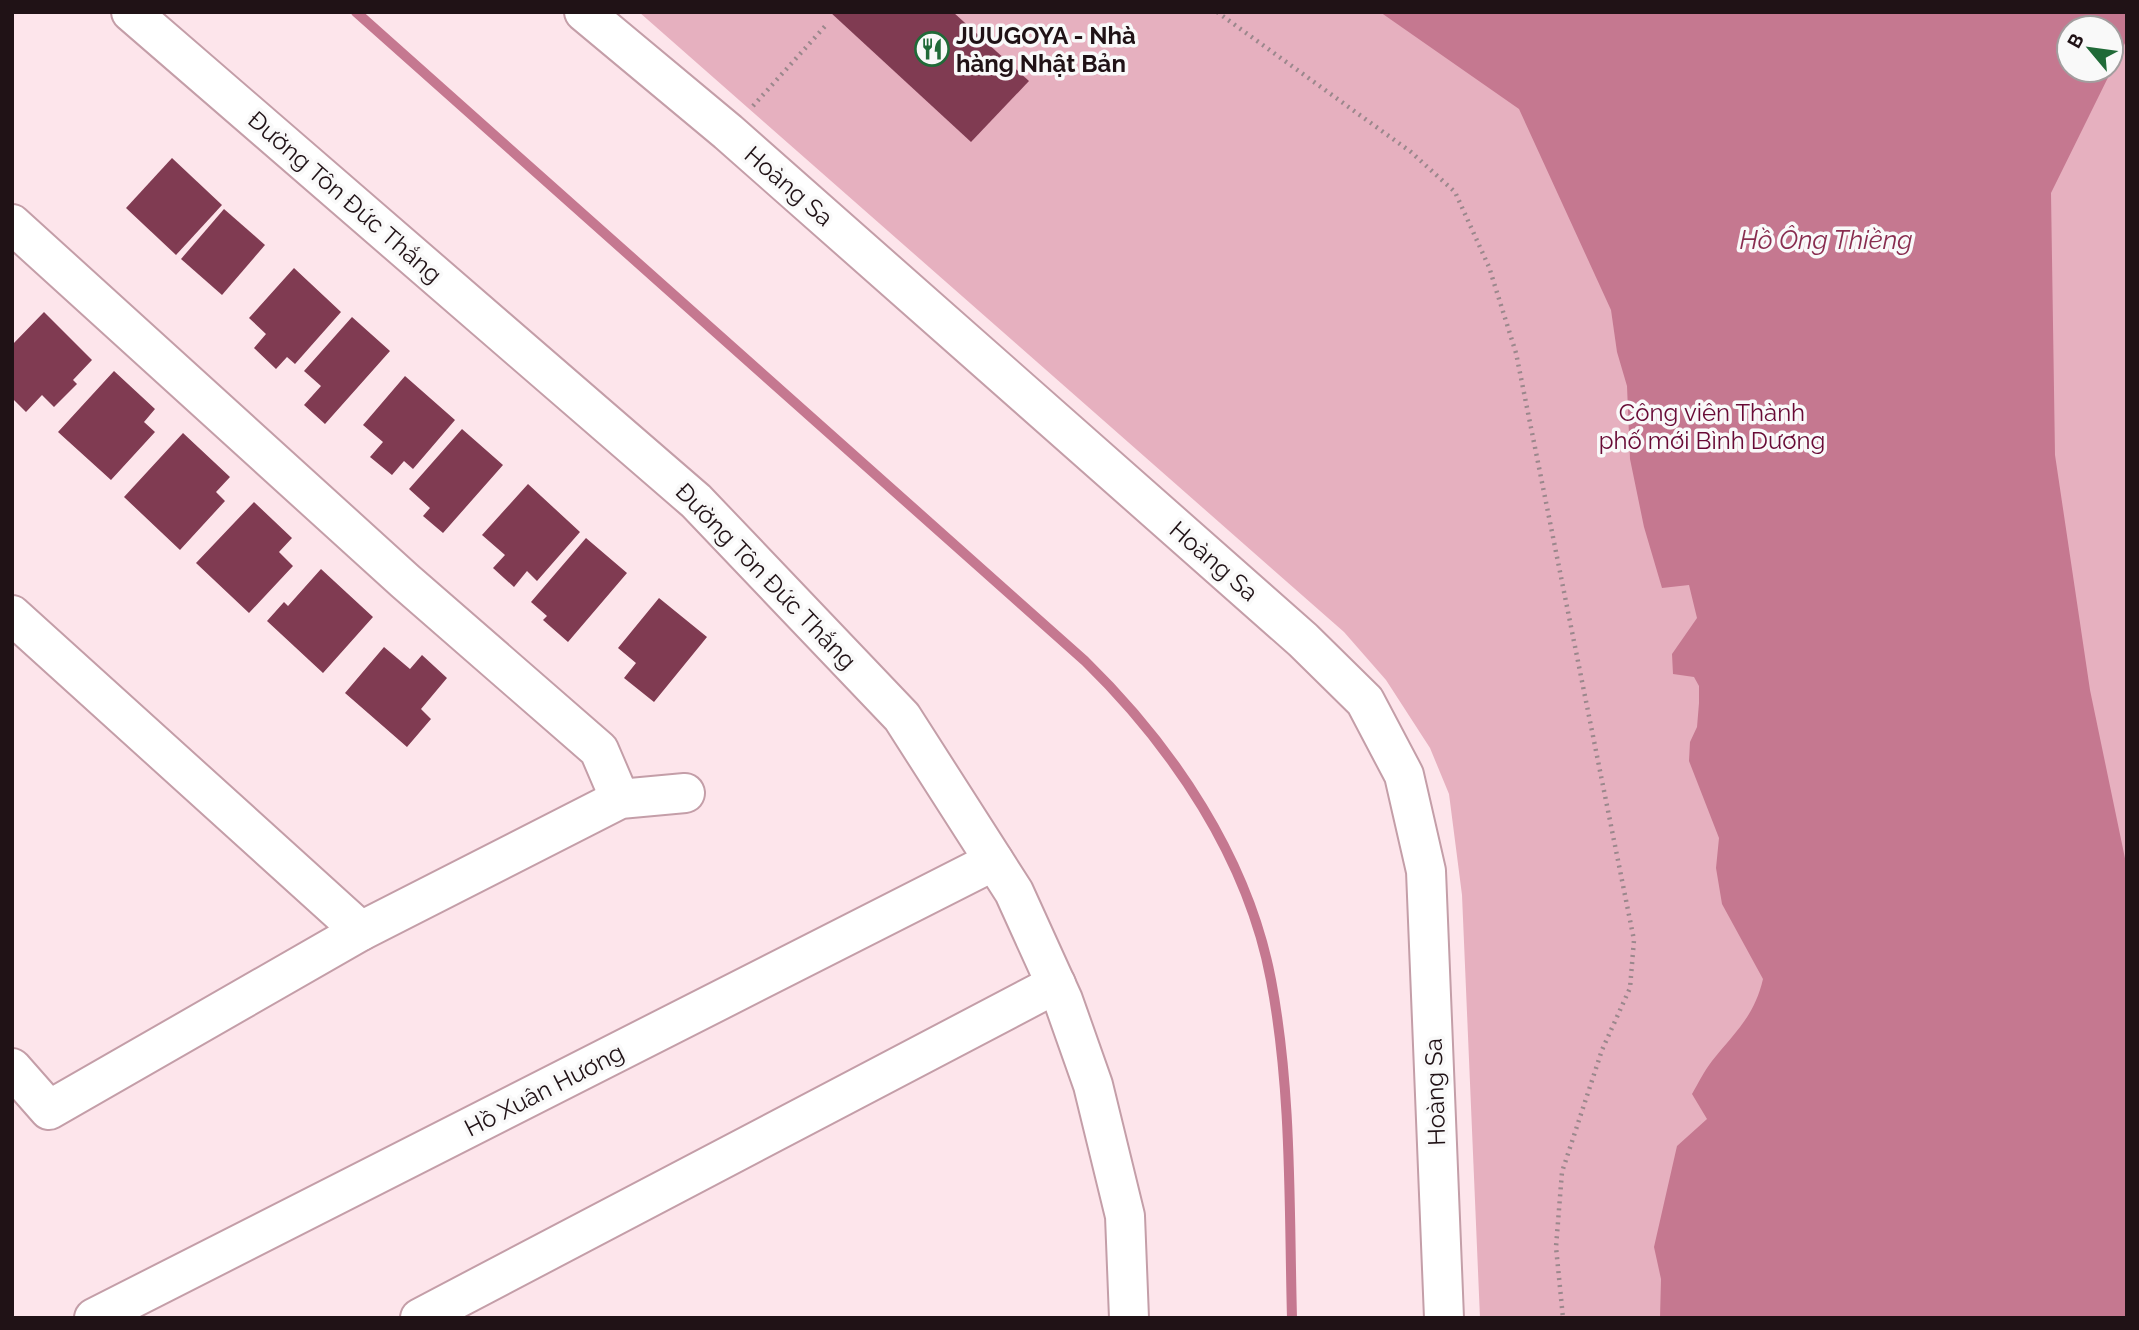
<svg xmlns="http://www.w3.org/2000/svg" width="2139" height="1330" font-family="Raleway,sans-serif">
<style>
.green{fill:#e6b0bf;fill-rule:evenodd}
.water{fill:#c57890;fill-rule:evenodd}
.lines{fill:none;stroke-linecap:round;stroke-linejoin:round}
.stream{stroke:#c57890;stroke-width:10}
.building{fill:#803b52}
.minor-casing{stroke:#c49ea8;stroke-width:42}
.path{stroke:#9b878c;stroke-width:4.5;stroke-dasharray:2 5;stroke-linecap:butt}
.minor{stroke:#fff;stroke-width:38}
.labels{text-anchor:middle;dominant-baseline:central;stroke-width:7;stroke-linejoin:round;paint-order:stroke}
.poi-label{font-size:24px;font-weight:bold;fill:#201216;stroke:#f9f9f9;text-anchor:start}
.street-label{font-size:24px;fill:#201216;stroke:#f9f9f9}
.park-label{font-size:24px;fill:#680a35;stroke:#f9f9f9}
.water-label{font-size:26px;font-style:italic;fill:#892d50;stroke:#f9f9f9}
</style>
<rect width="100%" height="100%" fill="#fde5eb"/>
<!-- green -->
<path class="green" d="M 639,12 L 2127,12 L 2127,1318 L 1480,1318 L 1462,895 L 1449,794 L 1430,748 L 1386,680 L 1344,632 ZM 2069,28 L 2111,28 L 2111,70 L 2069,70 Z"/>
<!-- water -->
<path class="water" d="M 1380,12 L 2127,12 L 2127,39 L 2051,193 L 2055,455 L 2090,690 L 2127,868 L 2127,1318 L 1660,1318 L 1661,1279 L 1654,1247 L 1677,1146 L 1707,1119 L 1692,1094 C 1698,1084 1704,1071 1712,1061 C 1735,1032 1754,1017 1763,979 L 1722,904 L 1716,868 L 1719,838 L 1689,761 L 1690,742 L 1697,727 L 1699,703 L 1699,686 L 1694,677 L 1673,674 L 1672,654 L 1697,618 L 1689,585 L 1662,588 L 1644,527 L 1630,459 L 1627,386 L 1617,352 L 1611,310 L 1519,109 ZM 2069,28 L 2111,28 L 2111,70 L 2069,70 Z"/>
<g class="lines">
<!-- stream -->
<path class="stream" d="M 356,12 L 1085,661 C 1173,747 1248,858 1271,980 C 1292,1091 1289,1206 1292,1318"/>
</g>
<!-- building -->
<g class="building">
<path d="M 830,12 L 953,12 L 1029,81 L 971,142 Z"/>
<path d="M 172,158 L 222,205 L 176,255 L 126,208 Z"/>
<path d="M 224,209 L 265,245 L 222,295 L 181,259 Z"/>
<path d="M 294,268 L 341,312 L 295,364 L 287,357 L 276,369 L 254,348 L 266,334 L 249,318 Z"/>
<path d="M 44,312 L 92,360 L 73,380 L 77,384 L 54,407 L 42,395 L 26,412 L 12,398 L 12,345 Z"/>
<path d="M 352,317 L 390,351 L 325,424 L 304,405 L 321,386 L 304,371 Z"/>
<path d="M 114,371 L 155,409 L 144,422 L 155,432 L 111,480 L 58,432 Z"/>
<path d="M 405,376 L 455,420 L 413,469 L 404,461 L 392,475 L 370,457 L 383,442 L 363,425 Z"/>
<path d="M 462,429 L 503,465 L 443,533 L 423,516 L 430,508 L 409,489 Z"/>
<path d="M 183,433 L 230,477 L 216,492 L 225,501 L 180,550 L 124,497 Z"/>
<path d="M 528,484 L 580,532 L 537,581 L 527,571 L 514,587 L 493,568 L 505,555 L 482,535 Z"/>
<path d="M 254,502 L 292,538 L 279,552 L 293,566 L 249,613 L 196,563 Z"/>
<path d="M 586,538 L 627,573 L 568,642 L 543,620 L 547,616 L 531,602 Z"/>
<path d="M 321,569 L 373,617 L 323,673 L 267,621 L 284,602 L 288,606 Z"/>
<path d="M 659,598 L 707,637 L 654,702 L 624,678 L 636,663 L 618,648 Z"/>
<path d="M 384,647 L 410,669 L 422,655 L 447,678 L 421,709 L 431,719 L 407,747 L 345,693 Z"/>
</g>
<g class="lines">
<!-- minor casing -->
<g class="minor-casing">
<g id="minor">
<path d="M 131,12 L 696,501 L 902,717 L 1014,892 L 1063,1000 L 1093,1085 L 1125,1216 L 1129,1318"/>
<path d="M 584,12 L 728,132 L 1303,640 L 1365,701 L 1404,775 L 1426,871 L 1444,1318"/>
<path d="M 12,224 L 405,581 L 599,750 L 620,799"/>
<path d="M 12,615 L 361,931"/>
<path d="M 12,1068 L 49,1110 L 361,931 L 620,799 L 685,793"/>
<path d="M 94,1318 L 994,861"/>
<path d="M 420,1318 L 1056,984"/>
</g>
</g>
<!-- path -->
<g class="path">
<path d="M 1217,12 L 1411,152 L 1455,192 L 1489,267 L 1516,353 L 1634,940 L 1630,988 L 1602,1050 L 1562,1172 L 1556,1247 L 1563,1318"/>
<path d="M 753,106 L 828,23"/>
</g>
<!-- minor -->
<use href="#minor" class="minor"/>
</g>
<!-- icons -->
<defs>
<g id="restaurant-ring" transform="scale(1.75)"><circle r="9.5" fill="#f9f9f9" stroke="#206a38" stroke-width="1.5"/><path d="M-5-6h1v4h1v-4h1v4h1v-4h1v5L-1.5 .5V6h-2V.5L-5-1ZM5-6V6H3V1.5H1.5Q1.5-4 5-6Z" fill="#206a38"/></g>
</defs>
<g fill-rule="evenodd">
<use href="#restaurant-ring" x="932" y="49"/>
</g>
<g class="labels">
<!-- poi labels -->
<g class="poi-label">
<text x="956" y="35">JUUGOYA - Nhà<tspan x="956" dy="28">hàng Nhật Bản</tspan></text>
</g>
<!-- street labels -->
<g class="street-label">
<text transform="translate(789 186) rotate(41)">Hoàng Sa</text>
<text transform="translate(345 197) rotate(41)">Đường Tôn Đức Thắng</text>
<text transform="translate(1214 561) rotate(41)">Hoàng Sa</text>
<text transform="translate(766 576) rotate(46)">Đường Tôn Đức Thắng</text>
<text transform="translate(544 1090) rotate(-27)">Hồ Xuân Hương</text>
<text transform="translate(1435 1092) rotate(-92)">Hoàng Sa</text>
</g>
<!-- park labels -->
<g class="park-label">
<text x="1712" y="412">Công viên Thành<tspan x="1712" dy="28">phố mới Bình Dương</tspan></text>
</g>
<!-- water labels -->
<g class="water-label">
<text x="1826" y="240">Hồ Ông Thiềng</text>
</g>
</g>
<!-- border -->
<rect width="2139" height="1330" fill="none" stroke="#201216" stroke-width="28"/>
<!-- north arrow -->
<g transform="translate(2090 49) rotate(299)"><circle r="33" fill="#f9f9f9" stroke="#a29d9e" stroke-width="2"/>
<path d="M0-5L12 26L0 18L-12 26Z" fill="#206a38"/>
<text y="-10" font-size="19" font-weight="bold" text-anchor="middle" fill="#201216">B</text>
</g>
</svg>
